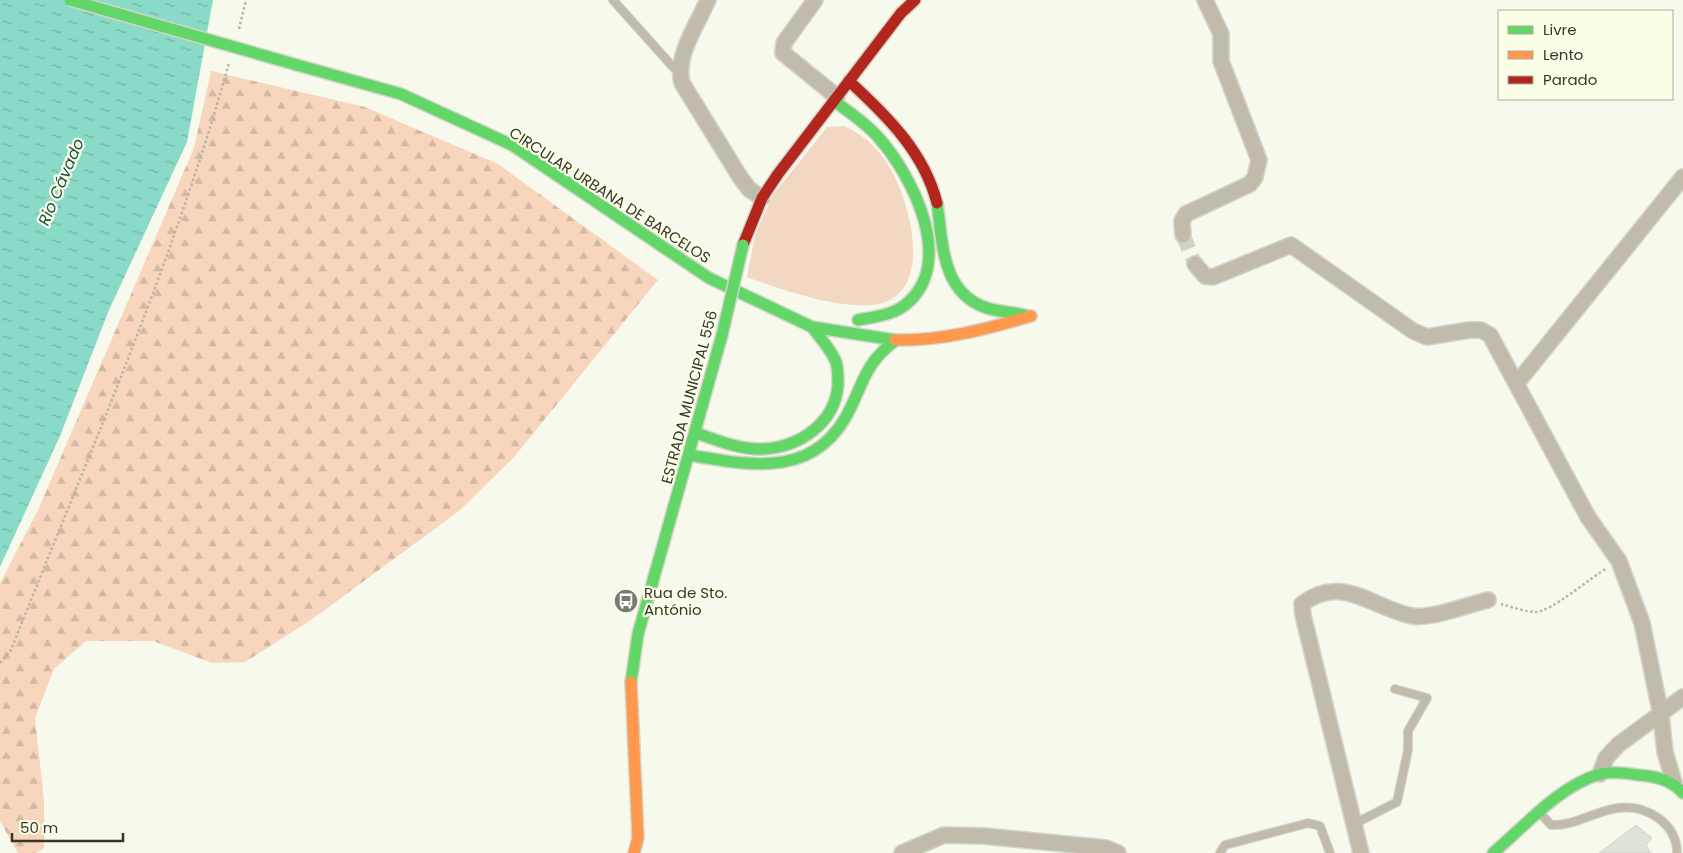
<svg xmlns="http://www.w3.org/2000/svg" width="1683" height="853" font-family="Poppins,sans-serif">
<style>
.green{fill:#f2d7c3}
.forest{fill:url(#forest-firs)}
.water{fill:url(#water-ripples)}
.building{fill:#dde2d8;stroke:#d0d6cc}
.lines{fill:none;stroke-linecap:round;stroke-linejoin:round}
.street-tunnel{stroke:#d0d2c6;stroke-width:15;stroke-dasharray:15 8;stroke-linecap:butt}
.lane-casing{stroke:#d3d5ca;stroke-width:10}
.street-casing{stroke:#d3d5ca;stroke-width:18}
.fast-casing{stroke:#d3d5ca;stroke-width:14}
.slow-casing{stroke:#d3d5ca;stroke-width:14}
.jam-casing{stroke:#d3d5ca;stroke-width:14}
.path{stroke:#b8b4a7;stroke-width:2.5;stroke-dasharray:2.5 2.5;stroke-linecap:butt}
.lane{stroke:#c1bbab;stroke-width:8}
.street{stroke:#c1bbab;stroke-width:15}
.fast{stroke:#63d668;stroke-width:11}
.slow{stroke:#ff974d;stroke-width:11}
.jam{stroke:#b3261e;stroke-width:11}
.fast-bridge-casing{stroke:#d3d5ca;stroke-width:14;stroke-linecap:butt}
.fast-bridge{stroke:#63d668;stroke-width:11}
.labels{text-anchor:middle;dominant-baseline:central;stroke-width:4.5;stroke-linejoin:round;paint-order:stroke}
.street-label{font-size:15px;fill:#35372c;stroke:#fbfee7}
.poi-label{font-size:15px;fill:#35372c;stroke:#fbfee7;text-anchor:start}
.water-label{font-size:16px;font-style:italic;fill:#1d4e46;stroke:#fbfee7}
</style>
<defs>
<pattern id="forest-firs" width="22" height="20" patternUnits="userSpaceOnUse" patternTransform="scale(1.25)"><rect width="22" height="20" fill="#f7d6bd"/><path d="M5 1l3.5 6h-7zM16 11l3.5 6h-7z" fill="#d4b8a3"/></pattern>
<pattern id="water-ripples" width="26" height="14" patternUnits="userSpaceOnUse" patternTransform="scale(1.25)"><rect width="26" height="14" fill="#8adac8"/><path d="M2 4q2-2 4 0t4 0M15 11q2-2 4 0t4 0" fill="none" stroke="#72b2a3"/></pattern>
</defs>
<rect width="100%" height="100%" fill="#f7f9ec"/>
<!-- green -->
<path class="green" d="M 844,126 C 860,133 871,142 882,156 C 906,186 934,277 890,300 C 858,317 779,289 747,277 L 755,235 L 773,195 L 827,127 Z"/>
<!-- forest -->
<path class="forest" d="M 211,71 L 365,107 L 498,164 L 658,280 L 514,457 L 459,511 L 311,620 L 245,662 L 212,663 L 153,641 L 86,641 L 54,669 L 35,718 L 44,801 L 44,848 L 36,853 L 18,853 L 0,821 L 0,583 L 38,510 L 194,148 Z"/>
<!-- water -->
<path class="water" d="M 0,0 L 213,0 L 187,142 L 109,310 L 60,436 L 0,567 Z"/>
<!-- building -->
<path class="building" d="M 1636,825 L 1652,838 L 1646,845 L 1651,853 L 1599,853 Z"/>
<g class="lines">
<!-- street-tunnel -->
<path class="street-tunnel" d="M 1183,235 L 1195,264"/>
<!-- lane casing -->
<g class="lane-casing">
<g id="lane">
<path d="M 613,0 L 673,67 L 679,71"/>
<path d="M 1541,814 L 1551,825 C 1575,826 1595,811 1618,808 C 1647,804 1677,824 1677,853"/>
<path d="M 1354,824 L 1397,802 L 1408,750 L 1408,731 L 1427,698 L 1395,689"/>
<path d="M 1220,853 L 1225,845 L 1308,823 L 1320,826 L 1330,853"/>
</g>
</g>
<!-- street casing -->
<g class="street-casing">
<g id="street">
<path d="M 708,0 C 697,25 675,56 682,83 L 740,177 L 749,189 L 762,198"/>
<path d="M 815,0 L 784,43 L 783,53 L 837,97"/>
<path d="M 1183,235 L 1182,221 L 1186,214 L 1250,184 L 1255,177 L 1259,160 L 1221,61 L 1221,34 L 1205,0"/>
<path d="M 1195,264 L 1205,276 L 1213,277 L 1291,245 L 1413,331 L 1427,337 L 1469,330 L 1481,330 L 1490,335 L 1588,517 L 1619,561 L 1642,623 L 1661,715 L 1665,752 L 1674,782"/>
<path d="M 1517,383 L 1683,177"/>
<path d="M 1600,774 L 1606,758 L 1618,745 L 1683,697"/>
<path d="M 902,853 L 944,835 L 984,836 L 1106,848 L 1118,853"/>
<path d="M 1361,853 L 1303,615 L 1302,604 C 1342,573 1372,608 1412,616 C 1432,619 1467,605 1488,600"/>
</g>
</g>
<!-- fast casing -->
<g class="fast-casing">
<g id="fast">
<path d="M 297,65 L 401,94 L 512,145 L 709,278 L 812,327 L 895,340"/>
<path d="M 834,101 C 849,112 866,123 878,137 C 913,176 957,264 905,305 C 893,315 873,317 858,320"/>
<path d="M 937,203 C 943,243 941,293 987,308 C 999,312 1012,312 1025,315"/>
<path d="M 696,433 C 717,440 740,450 763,449 C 800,447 835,423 838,385 C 838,378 838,368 836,362 C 831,349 820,338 812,327"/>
<path d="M 690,455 C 756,467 819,478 852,405 C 865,376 869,360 896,340"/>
<path d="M 631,682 L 638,634 L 722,335"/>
<path d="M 1493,853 C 1525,826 1559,786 1600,774 C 1612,771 1626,773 1638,775 C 1656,776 1671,780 1683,793"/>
</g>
</g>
<!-- slow casing -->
<g class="slow-casing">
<g id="slow">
<path d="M 895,340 C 943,341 986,329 1031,316"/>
<path d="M 631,682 L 638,838 L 634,853"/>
</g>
</g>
<!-- jam casing -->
<g class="jam-casing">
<g id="jam">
<path d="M 849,81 C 887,116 924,152 937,203"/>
<path d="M 743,245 L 762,198 L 778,174 L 901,13 L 915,0"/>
</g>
</g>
<!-- path -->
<g class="path">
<path d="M 239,29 L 246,0"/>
<path d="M 1501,604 C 1512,607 1526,612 1536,612 C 1550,612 1592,577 1607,568"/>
<path d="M 0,663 L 11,650 C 88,456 173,264 229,63"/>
</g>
<!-- lane -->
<use href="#lane" class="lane"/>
<!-- street -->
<use href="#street" class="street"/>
<!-- fast -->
<use href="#fast" class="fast"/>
<!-- slow -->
<use href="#slow" class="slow"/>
<!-- jam -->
<use href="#jam" class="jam"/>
<!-- fast-bridge casing -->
<g class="fast-bridge-casing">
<g id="fast-bridge">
<path d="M 70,0 L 297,65"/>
<path d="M 722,335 L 743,245"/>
</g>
</g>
<!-- fast-bridge -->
<use href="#fast-bridge" class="fast-bridge"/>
</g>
<!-- icons -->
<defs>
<g id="bus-disc" transform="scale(1.25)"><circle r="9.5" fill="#797b6f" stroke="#fbfee7"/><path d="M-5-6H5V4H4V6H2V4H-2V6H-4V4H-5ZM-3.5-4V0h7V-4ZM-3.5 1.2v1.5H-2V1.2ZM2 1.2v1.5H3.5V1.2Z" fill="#fff"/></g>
</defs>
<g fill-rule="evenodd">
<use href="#bus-disc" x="626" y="601"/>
</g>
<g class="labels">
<!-- street labels -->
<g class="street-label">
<text transform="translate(610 195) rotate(33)">CIRCULAR URBANA DE BARCELOS</text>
<text transform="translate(689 397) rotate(-75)">ESTRADA MUNICIPAL 556</text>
</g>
<!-- poi labels -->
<g class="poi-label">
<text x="644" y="592">Rua de Sto.<tspan x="644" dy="17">António</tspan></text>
</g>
<!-- water labels -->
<g class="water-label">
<text transform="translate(61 182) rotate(-67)">Rio Cávado</text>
</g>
</g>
<!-- legend -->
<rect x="1498" y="10" width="175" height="90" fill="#fbfee7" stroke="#acae9c"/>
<rect x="1508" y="26" width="25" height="8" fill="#63d668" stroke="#acae9c"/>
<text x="1543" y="35" font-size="15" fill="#35372c">Livre</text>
<rect x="1508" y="51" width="25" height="8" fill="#ff974d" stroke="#acae9c"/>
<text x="1543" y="60" font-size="15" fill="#35372c">Lento</text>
<rect x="1508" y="76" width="25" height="8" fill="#b3261e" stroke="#acae9c"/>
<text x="1543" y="85" font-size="15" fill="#35372c">Parado</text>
<!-- scale -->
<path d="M12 833v8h111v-8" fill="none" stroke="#35372c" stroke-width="2.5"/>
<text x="20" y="833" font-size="15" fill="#35372c" stroke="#fbfee7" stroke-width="4" paint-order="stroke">50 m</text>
</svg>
